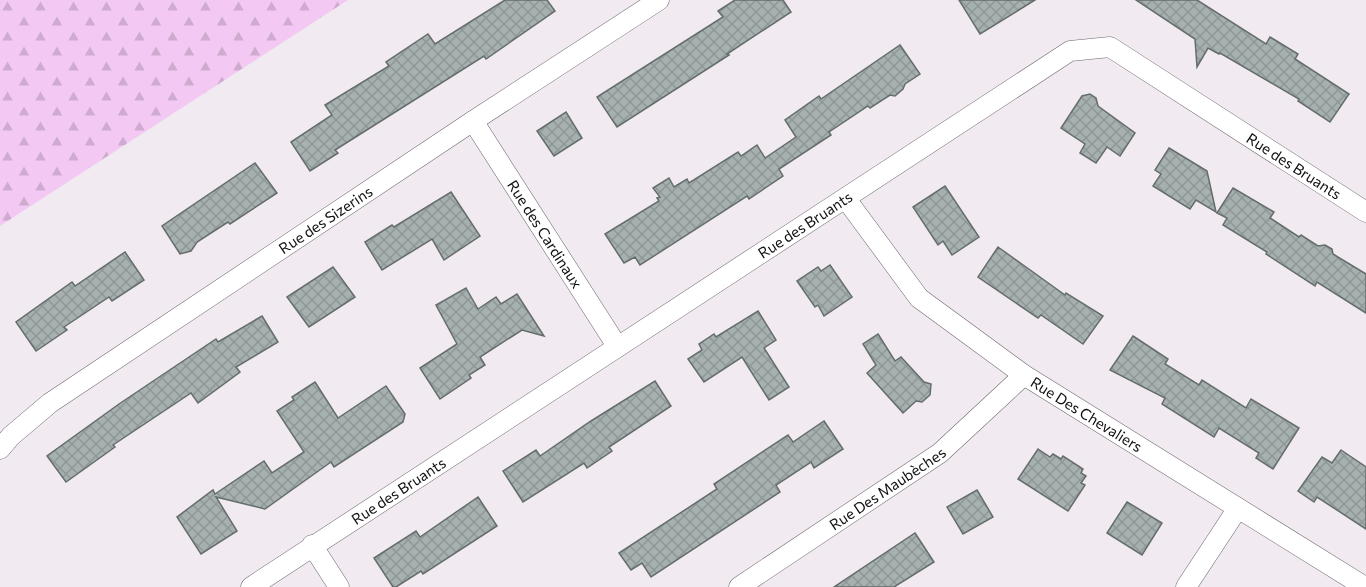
<svg xmlns="http://www.w3.org/2000/svg" width="1366" height="587" font-family="Commissioner,sans-serif">
<style>
.forest{fill:url(#forest-firs)}
.building{fill:url(#building-cross-hatch);stroke:#646d6c;stroke-width:1.5}
.lines{fill:none;stroke-linecap:round;stroke-linejoin:round}
.street-casing{stroke:#6e686e;stroke-width:21}
.street{stroke:#fff;stroke-width:20}
.labels{text-anchor:middle;dominant-baseline:central;stroke-width:6;stroke-linejoin:round;paint-order:stroke}
.street-label{font-size:15px;fill:#110f11;stroke:#f1eaf1}
</style>
<defs>
<pattern id="forest-firs" width="22" height="20" patternUnits="userSpaceOnUse" patternTransform="scale(1.5)"><rect width="22" height="20" fill="#f3c9f3"/><path d="M5 1l3.5 6h-7zM16 11l3.5 6h-7z" fill="#cfabcf"/></pattern>
<pattern id="building-cross-hatch" width="8" height="8" patternUnits="userSpaceOnUse" patternTransform="scale(1.5)"><rect width="8" height="8" fill="#a6b1af"/><path d="M0 0l8 8M0 8l8-8" fill="none" stroke="#8e9796"/></pattern>
</defs>
<rect width="100%" height="100%" fill="#f1eaf1"/>
<!-- forest -->
<path class="forest" d="M 0,0 L 348,0 L 0,226 Z"/>
<!-- building -->
<g class="building">
<path d="M 505,0 L 547,0 L 555,11 L 486,59 L 484,56 L 335,150 L 338,153 L 310,171 L 291,142 L 332,115 L 325,105 L 389,66 L 386,62 L 428,34 L 435,44 Z"/>
<path d="M 735,0 L 783,0 L 791,12 L 727,54 L 729,55 L 617,127 L 597,97 L 723,17 L 718,11 Z"/>
<path d="M 959,0 L 1035,0 L 980,34 Z"/>
<path d="M 1136,0 L 1197,0 L 1266,44 L 1270,37 L 1298,54 L 1295,59 L 1349,94 L 1330,122 L 1298,101 L 1299,99 L 1220,53 L 1219,54 L 1208,48 L 1197,67 L 1195,39 Z"/>
<path d="M 900,45 L 920,74 L 905,84 L 903,89 L 895,96 L 890,95 L 870,108 L 868,106 L 829,132 L 831,135 L 779,169 L 783,176 L 749,199 L 747,196 L 640,265 L 635,257 L 624,263 L 605,234 L 659,201 L 657,198 L 660,197 L 653,188 L 669,178 L 674,187 L 687,179 L 689,183 L 738,152 L 741,156 L 757,145 L 765,158 L 796,137 L 785,120 L 819,96 L 821,99 Z"/>
<path d="M 1090,94 L 1096,98 L 1098,106 L 1135,133 L 1120,156 L 1107,147 L 1096,163 L 1080,153 L 1085,144 L 1061,128 L 1082,96 Z"/>
<path d="M 566,112 L 582,138 L 554,156 L 537,131 Z"/>
<path d="M 1169,148 L 1207,171 L 1216,212 L 1196,200 L 1190,209 L 1153,186 L 1161,174 L 1155,170 Z"/>
<path d="M 255,163 L 277,193 L 230,224 L 228,222 L 197,242 L 191,251 L 180,254 L 162,226 Z"/>
<path d="M 945,186 L 979,237 L 952,255 L 943,241 L 938,245 L 913,207 Z"/>
<path d="M 1233,188 L 1274,212 L 1270,218 L 1299,237 L 1301,235 L 1318,246 L 1325,245 L 1332,249 L 1333,254 L 1366,274 L 1366,313 L 1317,282 L 1315,286 L 1266,254 L 1267,252 L 1223,225 L 1227,218 L 1217,213 Z"/>
<path d="M 451,192 L 480,236 L 444,260 L 432,239 L 382,270 L 365,242 L 392,225 L 394,227 Z"/>
<path d="M 998,247 L 1065,295 L 1066,293 L 1103,316 L 1083,344 L 1041,315 L 1038,318 L 978,277 Z"/>
<path d="M 125,252 L 144,280 L 112,301 L 109,297 L 64,327 L 67,330 L 36,351 L 16,322 L 72,282 L 75,286 Z"/>
<path d="M 830,265 L 852,297 L 824,316 L 818,305 L 815,307 L 797,281 L 818,267 L 821,271 Z"/>
<path d="M 333,267 L 355,297 L 309,327 L 287,297 Z"/>
<path d="M 466,288 L 478,309 L 496,297 L 501,304 L 517,294 L 544,336 L 522,330 L 480,357 L 485,365 L 469,375 L 471,378 L 440,399 L 420,368 L 457,344 L 436,305 Z"/>
<path d="M 758,311 L 776,340 L 764,348 L 789,387 L 769,400 L 742,357 L 704,382 L 688,359 L 702,350 L 699,344 L 714,334 L 716,337 Z"/>
<path d="M 262,316 L 278,342 L 236,367 L 240,372 L 198,403 L 191,393 L 113,445 L 115,447 L 66,482 L 47,456 L 119,404 L 216,339 L 218,342 Z"/>
<path d="M 878,334 L 895,361 L 901,357 L 924,382 L 931,384 L 930,395 L 922,402 L 916,401 L 903,413 L 867,373 L 876,365 L 863,344 Z"/>
<path d="M 1133,336 L 1168,359 L 1165,364 L 1199,385 L 1202,380 L 1246,408 L 1251,399 L 1299,428 L 1273,469 L 1256,458 L 1259,453 L 1219,428 L 1214,437 L 1162,404 L 1165,398 L 1110,370 Z"/>
<path d="M 655,381 L 671,406 L 609,447 L 612,451 L 587,468 L 584,463 L 523,502 L 503,471 L 536,450 L 540,456 L 591,421 Z"/>
<path d="M 315,382 L 338,418 L 386,386 L 405,414 L 403,422 L 334,467 L 331,462 L 265,509 L 216,497 L 237,531 L 201,554 L 177,517 L 213,490 L 215,494 L 264,461 L 272,473 L 304,452 L 277,411 L 294,400 L 292,397 Z"/>
<path d="M 824,421 L 843,449 L 814,468 L 811,462 L 776,485 L 780,492 L 651,577 L 642,563 L 631,570 L 619,553 L 717,489 L 714,484 L 788,435 L 793,442 Z"/>
<path d="M 1038,449 L 1050,457 L 1053,454 L 1061,459 L 1063,456 L 1083,469 L 1081,473 L 1086,476 L 1081,483 L 1085,485 L 1068,511 L 1018,479 Z"/>
<path d="M 1341,450 L 1366,467 L 1366,529 L 1317,497 L 1314,502 L 1298,491 L 1322,457 L 1332,463 Z"/>
<path d="M 977,490 L 993,517 L 963,534 L 947,507 Z"/>
<path d="M 478,497 L 497,526 L 423,574 L 421,571 L 396,587 L 393,587 L 374,558 L 416,531 L 420,537 Z"/>
<path d="M 1127,502 L 1162,523 L 1142,555 L 1107,533 Z"/>
<path d="M 915,533 L 934,562 L 894,587 L 834,587 Z"/>
</g>
<g class="lines">
<!-- street casing -->
<g class="street-casing">
<g id="street">
<path id="s1" d="M 473,121 L 617,346"/>
<path id="s2" d="M 846,199 L 919,298 L 1024,375 L 1365,587"/>
<path id="s3" d="M 0,449 L 11,436 L 50,403 L 473,121 L 659,0"/>
<path d="M 312,545 L 339,587"/>
<path id="s4" d="M 251,587 L 1070,51 L 1110,47 L 1366,212"/>
<path id="s5" d="M 739,587 L 940,453 L 1024,375"/>
<path d="M 1186,587 L 1238,508"/>
</g>
</g>
<!-- street -->
<use href="#street" class="street"/>
</g>
<g class="labels">
<!-- street labels -->
<g class="street-label">
<text stroke="none"><textPath href="#s4" startOffset="1238">Rue des Bruants</textPath></text>
<text stroke="none"><textPath href="#s3" startOffset="399">Rue des Sizerins</textPath></text>
<text stroke="none"><textPath href="#s4" startOffset="662">Rue des Bruants</textPath></text>
<text stroke="none"><textPath href="#s1" startOffset="134">Rue des Cardinaux</textPath></text>
<text stroke="none"><textPath href="#s2" startOffset="327">Rue Des Chevaliers</textPath></text>
<text stroke="none"><textPath href="#s5" startOffset="178">Rue Des Maubèches</textPath></text>
<text stroke="none"><textPath href="#s4" startOffset="176">Rue des Bruants</textPath></text>
</g>
</g>
</svg>
